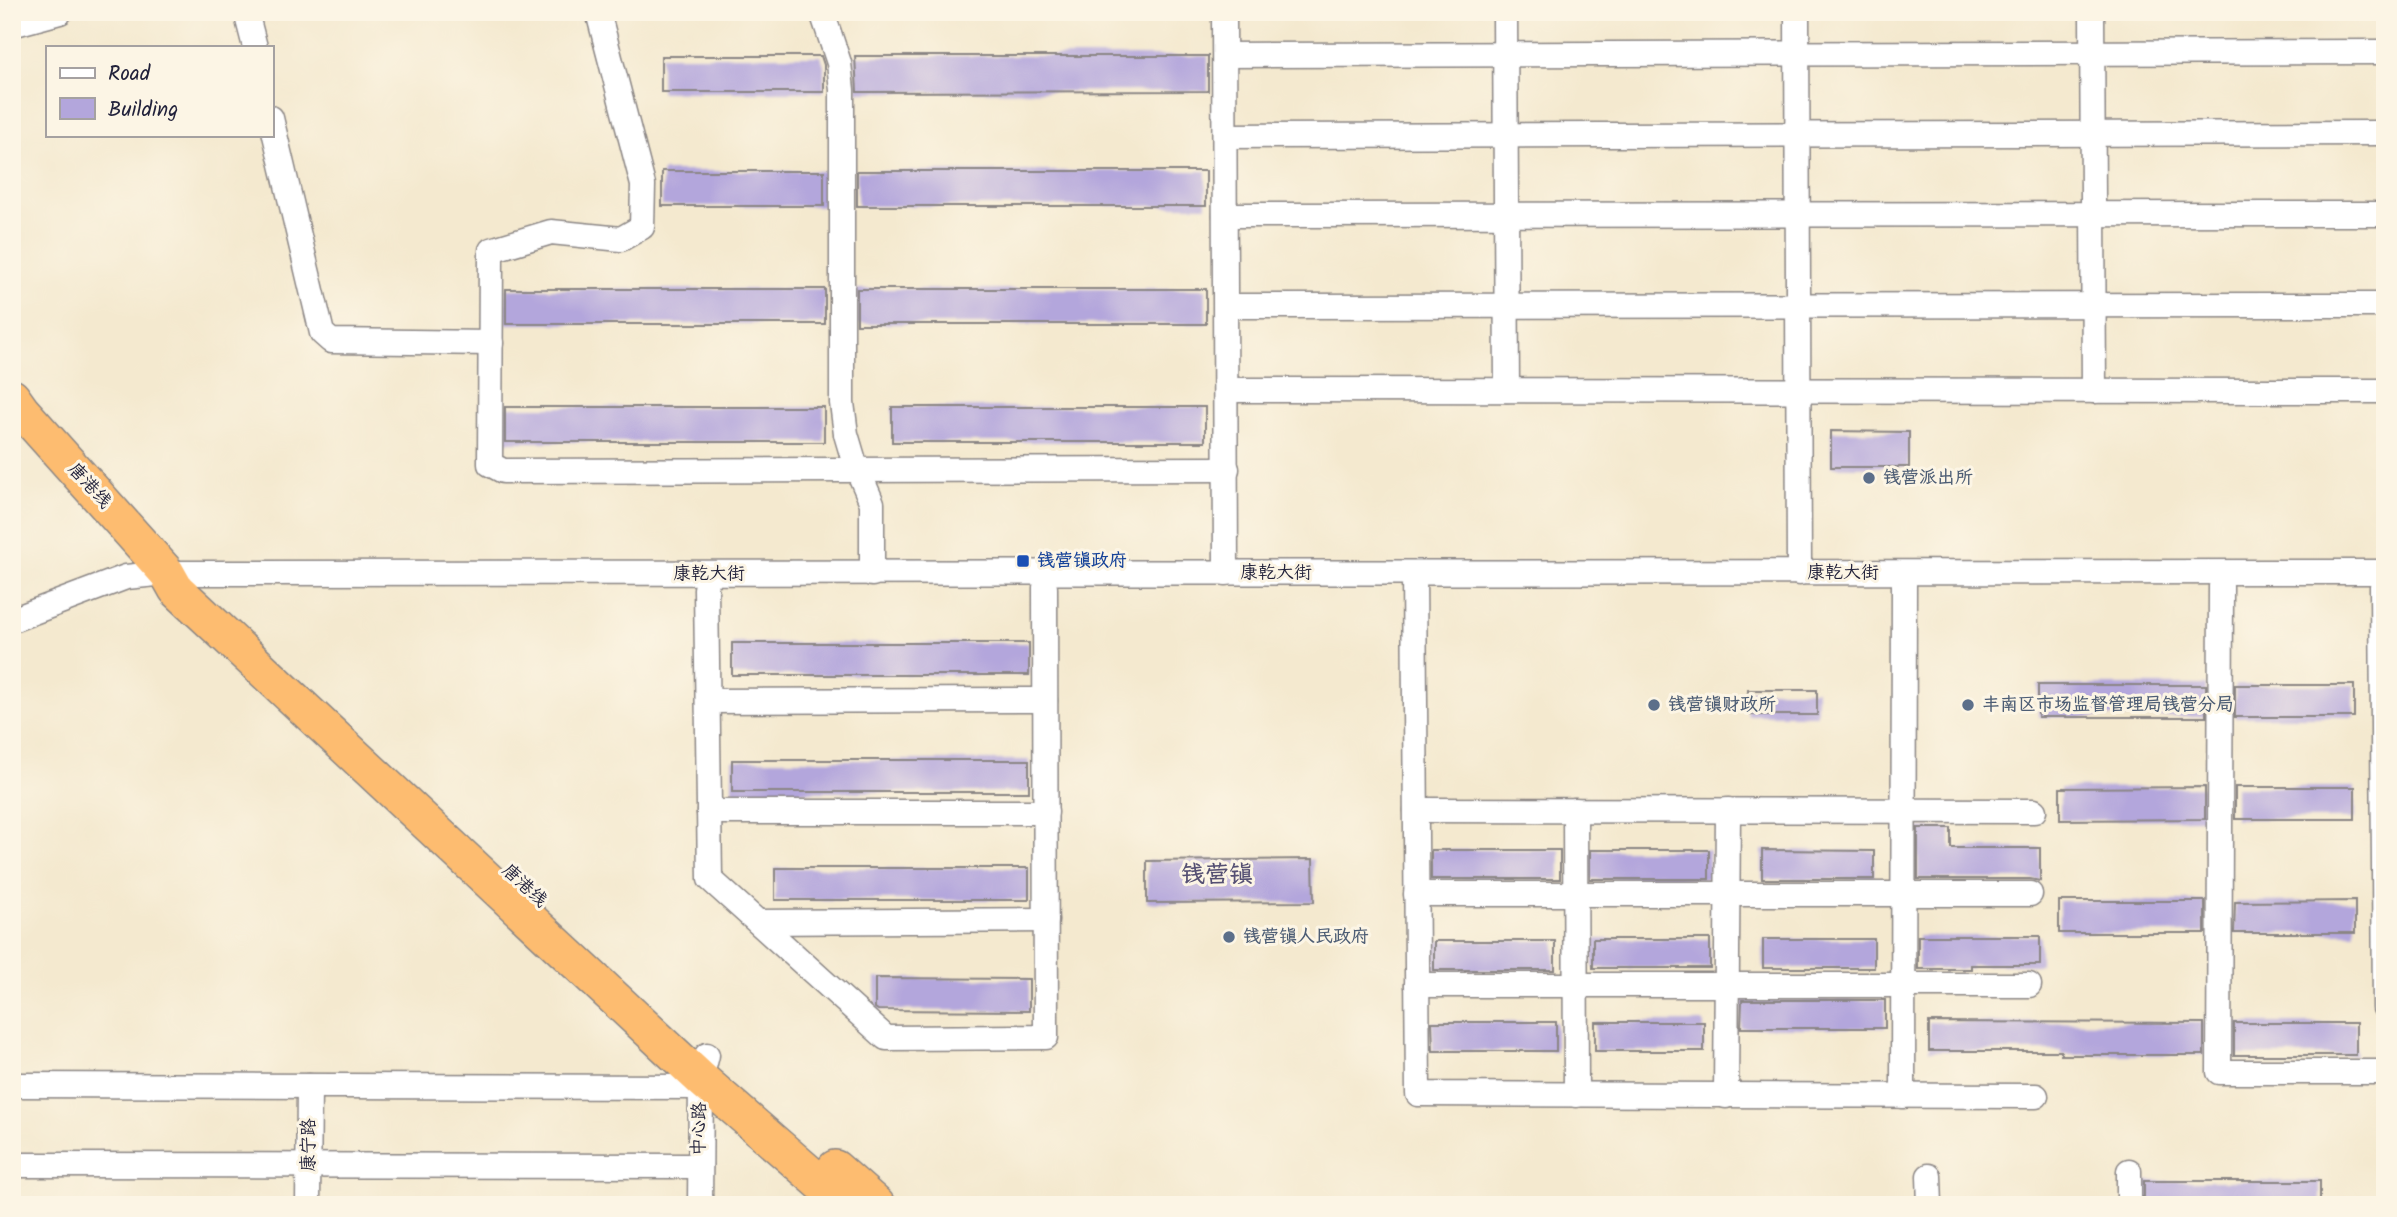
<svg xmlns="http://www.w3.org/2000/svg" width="2397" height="1217" font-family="Kalam,'LXGW WenKai TC',sans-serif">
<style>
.building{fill:#b3a6dc}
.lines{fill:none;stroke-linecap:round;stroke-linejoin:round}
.minor-casing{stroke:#8b8685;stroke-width:27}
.highway-casing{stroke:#8b8685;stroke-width:38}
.minor{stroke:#fff;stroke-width:24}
.highway{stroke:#fdbc6f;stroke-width:35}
.service-dot{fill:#5c6f8a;stroke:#fcf5e5;stroke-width:2.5}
.transit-dot{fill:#1a4fb4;stroke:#fcf5e5;stroke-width:2.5}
.labels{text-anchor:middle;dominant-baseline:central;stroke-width:6;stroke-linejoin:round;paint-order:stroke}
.service-label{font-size:18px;font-weight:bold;fill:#4e5e75;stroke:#fcf5e5;text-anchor:start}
.street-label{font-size:18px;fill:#22223b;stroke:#fcf5e5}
.transit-label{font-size:18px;font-weight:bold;fill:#164399;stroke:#fcf5e5;text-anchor:start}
.district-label{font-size:24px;font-weight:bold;fill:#555073;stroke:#fcf5e5}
</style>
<rect width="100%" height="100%" fill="#fcf5e5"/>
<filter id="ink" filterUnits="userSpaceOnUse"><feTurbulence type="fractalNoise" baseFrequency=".0143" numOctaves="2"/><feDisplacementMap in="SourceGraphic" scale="14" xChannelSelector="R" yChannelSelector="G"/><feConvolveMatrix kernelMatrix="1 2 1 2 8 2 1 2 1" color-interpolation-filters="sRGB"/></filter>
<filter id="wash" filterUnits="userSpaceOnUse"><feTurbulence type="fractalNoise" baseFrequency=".00686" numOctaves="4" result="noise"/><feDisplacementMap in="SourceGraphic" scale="28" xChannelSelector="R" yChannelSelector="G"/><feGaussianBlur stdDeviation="1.57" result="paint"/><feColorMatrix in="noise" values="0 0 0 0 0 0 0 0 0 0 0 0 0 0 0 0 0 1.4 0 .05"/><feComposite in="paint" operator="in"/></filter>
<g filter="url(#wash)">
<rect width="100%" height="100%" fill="#f4e9cf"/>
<g id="blocks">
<!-- building -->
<g class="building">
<path d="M 661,56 L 821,56 L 824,65 L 824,92 L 661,92 Z"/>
<path d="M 855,56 L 1208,56 L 1208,91 L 857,92 Z"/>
<rect x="662" y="171" width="162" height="35"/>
<rect x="857" y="171" width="349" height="35"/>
<rect x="506" y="289" width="319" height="35"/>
<rect x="857" y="289" width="349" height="35"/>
<rect x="505" y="407" width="319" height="35"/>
<rect x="892" y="407" width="313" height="35"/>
<path d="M 1831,431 L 1909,432 L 1909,467 L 1831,467 Z"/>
<rect x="732" y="643" width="297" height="32"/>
<rect x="2038" y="685" width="168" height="32"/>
<rect x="2235" y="685" width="119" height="32"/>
<path d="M 1748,690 L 1817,690 L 1817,715 L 1747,715 Z"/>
<rect x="732" y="760" width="297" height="32"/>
<path d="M 2205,787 L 2205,819 L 2060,820 L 2060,788 Z"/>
<rect x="2235" y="787" width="120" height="32"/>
<path d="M 1918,828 L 1951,828 L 1951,848 L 2040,848 L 2040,881 L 2030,879 L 1918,879 Z"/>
<rect x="1431" y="850" width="129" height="29"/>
<rect x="1590" y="850" width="119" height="29"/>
<path d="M 1762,850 L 1874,851 L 1874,879 L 1762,879 Z"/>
<path d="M 1313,859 L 1314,902 L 1147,903 L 1147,861 Z"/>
<rect x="775" y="868" width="254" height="32"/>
<rect x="2059" y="901" width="146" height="32"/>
<path d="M 2355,901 L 2355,933 L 2234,933 L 2235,902 Z"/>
<path d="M 1918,936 L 2040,936 L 2040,965 L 1971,965 L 1971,969 L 1918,969 Z"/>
<rect x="1593" y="939" width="117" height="29"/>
<rect x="1763" y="939" width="111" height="29"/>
<rect x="1434" y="941" width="121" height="29"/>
<path d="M 875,978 L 1029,979 L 1029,1011 L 878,1010 L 875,1008 Z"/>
<path d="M 1742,1000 L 1885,1000 L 1885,1028 L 1741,1028 Z"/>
<path d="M 1432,1022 L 1556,1022 L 1556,1051 L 1433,1051 Z"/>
<rect x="1595" y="1022" width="109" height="29"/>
<path d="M 1929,1022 L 2204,1023 L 2204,1055 L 2061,1055 L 2061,1051 L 1929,1051 Z"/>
<rect x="2234" y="1023" width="122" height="32"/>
<rect x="2144" y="1181" width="176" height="24"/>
</g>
</g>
</g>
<g filter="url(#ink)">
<use href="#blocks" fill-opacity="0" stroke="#8b8685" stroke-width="2"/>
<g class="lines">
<!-- minor casing -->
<g class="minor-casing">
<g id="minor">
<path d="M 246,12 L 255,47"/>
<path d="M 598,12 L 643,185 L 642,227 L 621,239 L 551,232 L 491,250 L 490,464 L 503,471 L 1227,469"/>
<path d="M 822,12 L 839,63 L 842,90 L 842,403 L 846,434 L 854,461 L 872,503 L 872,574"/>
<path d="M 1224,12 L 1226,573"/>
<path d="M 1505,12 L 1507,390"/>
<path d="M 1797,12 L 1799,573"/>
<path d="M 2092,12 L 2094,391"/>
<path d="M 12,25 L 60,12"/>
<path d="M 1225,55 L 2385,52"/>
<path d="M 271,118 L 322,333 L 331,341 L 491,343"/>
<path d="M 1225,136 L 2385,133"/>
<path d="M 1225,215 L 2385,214"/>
<path d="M 1226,306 L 2385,305"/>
<path d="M 1226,390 L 2385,391"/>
<path d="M 1414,573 L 1418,1094 L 2036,1096"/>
<path d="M 2385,584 L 2382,587 L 2385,1008"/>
<path d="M 2221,587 L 2219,1072 L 2385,1072"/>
<path d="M 706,589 L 710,879 L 886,1038 L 1046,1037 L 1045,588"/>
<path d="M 12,620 L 126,577 L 167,573 L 2385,572"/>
<path d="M 708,701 L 1045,700"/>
<path d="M 1416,810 L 2034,811"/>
<path d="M 1575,810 L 1576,1095"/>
<path d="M 709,812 L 1046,812"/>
<path d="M 1416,894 L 2030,894"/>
<path d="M 758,922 L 1046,920"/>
<path d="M 1417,985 L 2029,985"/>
<path d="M 12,1085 L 701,1087"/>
<path d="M 1726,1096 L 1728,810"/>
<path d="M 1903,1096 L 1904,573"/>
<path d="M 12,1165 L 700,1166"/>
<path d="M 2129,1171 L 2129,1205"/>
<path d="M 1929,1176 L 1930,1205"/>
<path d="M 308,1205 L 309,1086"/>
<path d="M 700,1205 L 701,1079 L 707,1055"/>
</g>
</g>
<!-- highway casing -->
<g class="highway-casing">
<g id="highway">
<path d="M 12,397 L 22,411 L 167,573 L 176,589 L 701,1079 L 846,1205"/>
<path d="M 835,1168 L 877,1205"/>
</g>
</g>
<!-- minor -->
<use href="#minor" class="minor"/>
<!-- highway -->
<use href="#highway" class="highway"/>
</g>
</g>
<!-- markers -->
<g class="service-dot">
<circle cx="1869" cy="478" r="7"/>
<circle cx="1654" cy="705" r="7"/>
<circle cx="1968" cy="705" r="7"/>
<circle cx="1229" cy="937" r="7"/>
</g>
<rect class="transit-dot" x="1016" y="554" width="14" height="14" rx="3.5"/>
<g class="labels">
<!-- service labels -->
<g class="service-label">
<text x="1883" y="478">钱营派出所</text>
<text x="1668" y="705">钱营镇财政所</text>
<text x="1982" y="705">丰南区市场监督管理局钱营分局</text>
<text x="1243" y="937">钱营镇人民政府</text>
</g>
<!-- street labels -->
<g class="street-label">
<text transform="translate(89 486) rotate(48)">唐港线</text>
<text x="1276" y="573">康乾大街</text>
<text x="1843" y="573">康乾大街</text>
<text x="709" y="574">康乾大街</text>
<text transform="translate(524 886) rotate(43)">唐港线</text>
<text transform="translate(700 1129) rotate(-89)">中心路</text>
<text transform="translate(309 1145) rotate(-90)">康宁路</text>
</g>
<!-- transit labels -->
<g class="transit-label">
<text x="1037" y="561">钱营镇政府</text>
</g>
<!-- district labels -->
<g class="district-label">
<text x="1217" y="875">钱营镇</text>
</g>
</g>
<!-- margin -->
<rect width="2397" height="1217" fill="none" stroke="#fcf5e5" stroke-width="42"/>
<!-- legend -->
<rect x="46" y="46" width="228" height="91" fill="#fcf5e5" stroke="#a5a1a1" stroke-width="2"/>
<rect x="60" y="68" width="35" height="10" fill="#ffffff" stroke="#a5a1a1" stroke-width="2"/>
<text x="108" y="80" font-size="21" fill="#22223b">Road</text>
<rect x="60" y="98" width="35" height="21" fill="#b3a6dc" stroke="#a5a1a1" stroke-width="2"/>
<text x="108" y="116" font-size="21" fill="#22223b">Building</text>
</svg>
